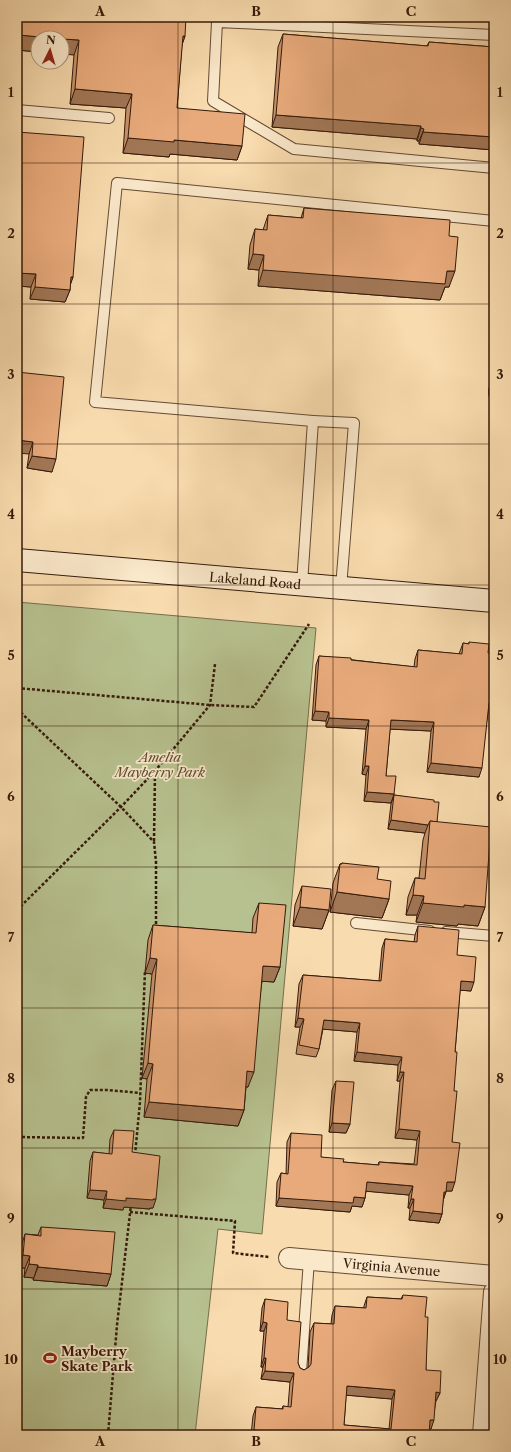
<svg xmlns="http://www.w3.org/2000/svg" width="511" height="1452" font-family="'Libre Caslon Text',serif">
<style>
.green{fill:#b7c18f;stroke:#766e4c}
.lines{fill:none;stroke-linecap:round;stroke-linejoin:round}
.lane-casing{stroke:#654a33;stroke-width:12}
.street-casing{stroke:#654a33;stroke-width:22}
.secondary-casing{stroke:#341a0a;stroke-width:24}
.path{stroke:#341a0a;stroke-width:2.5;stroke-dasharray:3 2;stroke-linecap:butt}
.lane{stroke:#fae8ca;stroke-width:10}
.street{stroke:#fae8ca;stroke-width:20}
.secondary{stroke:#fae8ca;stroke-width:22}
.wall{fill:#c8926a;stroke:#341a0a;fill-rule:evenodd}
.shaded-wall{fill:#a27756;stroke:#341a0a}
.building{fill:#e8aa7b;stroke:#341a0a;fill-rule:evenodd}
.grid{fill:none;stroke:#341a0a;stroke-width:1;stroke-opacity:0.55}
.labels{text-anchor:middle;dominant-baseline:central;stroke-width:3.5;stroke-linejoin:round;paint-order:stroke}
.street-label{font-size:13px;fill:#341a0a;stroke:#fae8ca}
.park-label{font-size:13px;font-style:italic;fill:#5b4c32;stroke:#fae8ca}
.poi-label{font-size:13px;font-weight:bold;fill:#341a0a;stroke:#fae8ca;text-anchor:start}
.neatline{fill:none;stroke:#341a0a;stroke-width:1.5}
.grid-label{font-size:13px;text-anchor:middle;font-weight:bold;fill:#341a0a}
</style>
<rect width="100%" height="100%" fill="#f8dbae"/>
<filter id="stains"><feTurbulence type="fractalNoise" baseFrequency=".005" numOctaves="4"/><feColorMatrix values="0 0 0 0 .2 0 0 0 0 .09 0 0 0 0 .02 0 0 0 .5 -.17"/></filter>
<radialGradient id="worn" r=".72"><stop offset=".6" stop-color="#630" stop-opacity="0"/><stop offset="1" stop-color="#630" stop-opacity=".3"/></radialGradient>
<!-- green -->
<path class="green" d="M 17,602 L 316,628 L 262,1234 L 218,1229 L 195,1435 L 17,1435 Z"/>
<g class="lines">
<!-- lane casing -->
<g class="lane-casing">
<g id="lane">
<path d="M 494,35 L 217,22 L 213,101 L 294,149 L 494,168"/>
<path d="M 17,110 L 109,118"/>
<path d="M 494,390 L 494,394"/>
<path d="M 313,421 L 95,402 L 117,183 L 494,221"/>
<path d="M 302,584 L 313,421 L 354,423 L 341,588"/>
<path d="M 356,923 L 430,931"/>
<path d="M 446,932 L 494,936"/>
<path d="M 301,1372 L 309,1260"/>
</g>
</g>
<!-- street casing -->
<g class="street-casing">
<g id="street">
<path id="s1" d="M 289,1258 L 494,1276"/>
<path d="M 483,1435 L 494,1292"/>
</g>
</g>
<!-- secondary casing -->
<g class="secondary-casing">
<g id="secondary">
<path id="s2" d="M 17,560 L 494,601"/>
</g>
</g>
<!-- path -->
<g class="path">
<path d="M 17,688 L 210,705 L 254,707 L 309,624"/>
<path d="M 17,709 L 121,807 L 154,842 L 156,862 L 156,928"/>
<path d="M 154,841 L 155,772"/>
<path d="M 17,910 L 121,807 L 155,771 L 210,705 L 215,664"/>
<path d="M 17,1137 L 83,1138 L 86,1097 L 90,1090 L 108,1090 L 140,1093"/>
<path d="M 135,1155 L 140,1102 L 145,970"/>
<path d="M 130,1212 L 235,1221 L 233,1253 L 269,1257"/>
<path d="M 108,1435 L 117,1325 L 131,1205"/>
</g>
<!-- lane -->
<use href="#lane" class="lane"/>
<!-- street -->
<use href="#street" class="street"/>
<!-- secondary -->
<use href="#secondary" class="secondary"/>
</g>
<!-- wall -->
<g class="wall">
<path d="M 17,17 L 185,36 L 182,44 L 177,108 L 242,146 L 237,160 L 170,154 L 169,157 L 123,153 L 126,108 L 70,104 L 74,55 L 38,38 L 38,52 L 17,50 Z"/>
<path d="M 283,34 L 427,46 L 429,42 L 494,47 L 494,150 L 419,144 L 419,141 L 417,141 L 417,139 L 272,127 L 278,47 Z"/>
<path d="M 17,132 L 73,277 L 70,284 L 70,290 L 65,302 L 30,299 L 31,287 L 17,286 Z"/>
<path d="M 304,208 L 449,236 L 449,287 L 445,287 L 440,300 L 258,286 L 259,270 L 248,269 L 250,245 L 255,229 L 263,230 L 268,215 L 301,218 Z"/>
<path d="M 17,372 L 52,472 L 27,468 L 29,454 Z"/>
<path d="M 469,642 L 488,653 L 494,712 L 488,712 L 479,777 L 427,772 L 431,731 L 390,729 L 386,776 L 394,794 L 391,803 L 364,801 L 366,775 L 362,774 L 366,729 L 326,727 L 326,721 L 312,720 L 316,665 L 319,656 L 414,667 L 415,659 L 418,650 L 459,654 L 463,643 L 469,644 Z"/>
<path d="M 394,795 L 434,802 L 437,822 L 485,907 L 478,926 L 458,924 L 457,926 L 416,922 L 417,915 L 406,915 L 408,897 L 415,878 L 419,878 L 423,840 L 425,833 L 388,829 L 391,804 Z"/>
<path d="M 342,863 L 377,879 L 389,899 L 382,918 L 330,912 L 333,883 L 340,864 L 341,864 Z"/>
<path d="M 302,886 L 329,910 L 322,929 L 293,926 L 295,905 Z"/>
<path d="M 259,903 L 280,967 L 274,982 L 262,981 L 248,1087 L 246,1087 L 244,1110 L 238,1126 L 144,1117 L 147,1079 L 142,1078 L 152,974 L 145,973 L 148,940 L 153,925 L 252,933 L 253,918 Z"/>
<path d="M 418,926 L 457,955 L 471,991 L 460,990 L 455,1052 L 452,1142 L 452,1191 L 446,1191 L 443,1200 L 442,1214 L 439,1223 L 409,1220 L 410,1208 L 408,1208 L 409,1195 L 366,1191 L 365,1198 L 362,1207 L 352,1206 L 350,1212 L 276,1206 L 277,1182 L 281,1173 L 286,1174 L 287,1142 L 291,1133 L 321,1157 L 343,1162 L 378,1165 L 379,1162 L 414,1164 L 417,1140 L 395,1138 L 400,1081 L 397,1081 L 398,1065 L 354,1061 L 357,1032 L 323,1029 L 319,1049 L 316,1057 L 296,1054 L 300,1027 L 295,1027 L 299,984 L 303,975 L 379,981 L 382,948 L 385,939 L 414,942 L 415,935 Z"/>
<path d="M 336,1081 L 350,1124 L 346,1133 L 329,1132 L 332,1090 Z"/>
<path d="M 114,1130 L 132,1152 L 153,1208 L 150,1208 L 150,1209 L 124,1207 L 123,1210 L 103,1208 L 104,1200 L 87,1198 L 90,1161 L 93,1152 L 109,1154 L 110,1139 Z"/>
<path d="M 41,1227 L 111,1274 L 107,1286 L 33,1280 L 34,1278 L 24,1277 L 25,1268 L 19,1268 L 21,1247 L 25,1234 L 38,1235 Z"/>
<path d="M 403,1295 L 425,1317 L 426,1370 L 440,1393 L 436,1401 L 431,1429 L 429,1429 L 429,1435 L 251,1435 L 253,1416 L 256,1407 L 282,1409 L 283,1406 L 288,1407 L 290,1382 L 261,1379 L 263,1367 L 261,1367 L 264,1331 L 260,1331 L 262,1308 L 265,1299 L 287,1320 L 298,1363 L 300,1368 L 304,1370 L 308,1368 L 310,1332 L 314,1323 L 331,1324 L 332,1315 L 335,1306 L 364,1308 L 364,1306 L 367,1297 L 401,1299 ZM 346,1395 L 392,1399 L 389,1429 L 344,1425 Z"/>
</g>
<!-- shaded-wall -->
<g class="shaded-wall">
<path d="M 19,35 L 51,38 L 38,38 L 38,52 L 17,50 Z"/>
<path d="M 183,36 L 185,36 L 180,51 Z"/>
<path d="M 62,39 L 79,40 L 74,55 L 62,54 Z"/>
<path d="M 75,89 L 132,94 L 126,108 L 70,104 Z"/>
<path d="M 276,115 L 421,126 L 417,139 L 272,127 Z"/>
<path d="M 421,128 L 424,129 L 419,141 L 417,141 Z"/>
<path d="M 423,132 L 494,137 L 494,150 L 419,144 Z"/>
<path d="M 128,138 L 174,140 L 242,146 L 237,160 L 170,154 L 169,157 L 123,153 Z"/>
<path d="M 253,254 L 264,255 L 259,270 L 248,269 Z"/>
<path d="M 263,270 L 447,271 L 455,271 L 449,287 L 445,287 L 440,300 L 258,286 Z"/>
<path d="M 17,273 L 36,274 L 31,287 L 17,286 Z"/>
<path d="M 71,277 L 73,277 L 69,289 L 70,290 L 65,302 L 30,299 L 35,287 Z"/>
<path d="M 17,440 L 33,442 L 29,454 L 17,453 Z"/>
<path d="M 32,456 L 56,459 L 52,472 L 27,468 Z"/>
<path d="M 489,703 L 494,703 L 494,712 L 486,711 Z"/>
<path d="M 315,711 L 329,712 L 326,721 L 312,720 Z"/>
<path d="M 329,718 L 369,720 L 366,729 L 326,727 Z"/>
<path d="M 391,720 L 434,722 L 431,731 L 388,729 Z"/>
<path d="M 431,763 L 482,768 L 479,777 L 427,772 Z"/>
<path d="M 365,766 L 369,766 L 366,775 L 362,774 Z"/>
<path d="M 367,792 L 394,794 L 391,803 L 364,801 Z"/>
<path d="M 391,820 L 428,825 L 425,833 L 388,829 Z"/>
<path d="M 337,892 L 389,899 L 382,918 L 330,912 Z"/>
<path d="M 413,895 L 424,896 L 417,915 L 406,915 Z"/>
<path d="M 423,903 L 464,905 L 485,907 L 478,926 L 458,924 L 457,926 L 416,922 Z"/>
<path d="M 300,907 L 329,910 L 322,929 L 293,926 Z"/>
<path d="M 150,958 L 157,959 L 152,974 L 145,973 Z"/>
<path d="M 263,966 L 280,967 L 274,982 L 258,981 Z"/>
<path d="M 461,981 L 474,982 L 471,991 L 458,990 Z"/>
<path d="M 298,1018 L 304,1019 L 300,1027 L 295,1027 Z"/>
<path d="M 324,1020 L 360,1023 L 357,1032 L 321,1029 Z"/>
<path d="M 357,1052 L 402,1057 L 398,1065 L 354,1061 Z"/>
<path d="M 148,1063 L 153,1064 L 147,1079 L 142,1078 Z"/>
<path d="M 247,1071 L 254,1072 L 248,1087 L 242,1086 Z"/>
<path d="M 400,1072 L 404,1072 L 400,1081 L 397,1081 Z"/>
<path d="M 149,1102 L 244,1110 L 238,1126 L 144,1117 Z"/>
<path d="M 332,1123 L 350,1124 L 346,1133 L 329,1132 Z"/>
<path d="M 399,1129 L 420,1131 L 417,1140 L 395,1138 Z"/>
<path d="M 367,1182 L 413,1186 L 409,1195 L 363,1191 Z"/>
<path d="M 447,1182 L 455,1182 L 452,1191 L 444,1191 Z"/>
<path d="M 90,1190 L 107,1191 L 104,1200 L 87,1198 Z"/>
<path d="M 444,1192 L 446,1192 L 443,1201 Z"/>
<path d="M 354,1197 L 365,1198 L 362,1207 L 352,1206 L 350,1212 L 276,1206 L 279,1198 Z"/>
<path d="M 126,1198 L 156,1199 L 153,1208 L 150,1208 L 150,1209 L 124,1207 L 123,1210 L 103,1208 L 106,1199 Z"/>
<path d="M 411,1199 L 414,1199 L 410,1208 L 408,1208 Z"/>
<path d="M 413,1211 L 442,1214 L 439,1223 L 409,1220 Z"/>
<path d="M 23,1255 L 30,1256 L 25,1268 L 19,1268 Z"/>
<path d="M 29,1264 L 38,1265 L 34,1278 L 24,1277 Z"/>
<path d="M 38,1267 L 111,1274 L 107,1286 L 33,1280 Z"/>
<path d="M 263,1322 L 267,1323 L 264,1331 L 260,1331 Z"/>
<path d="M 264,1358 L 266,1358 L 263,1367 L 261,1367 Z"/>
<path d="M 265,1371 L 294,1373 L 290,1382 L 261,1379 Z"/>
<path d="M 347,1386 L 395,1390 L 392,1399 L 344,1395 Z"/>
<path d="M 436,1392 L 440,1393 L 436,1401 L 433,1401 Z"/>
<path d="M 430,1420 L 434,1420 L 431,1429 L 427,1429 Z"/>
<path d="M 254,1430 L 271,1432 L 270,1435 L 252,1435 Z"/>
</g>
<!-- building -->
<g class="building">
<path d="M 17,17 L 186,17 L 185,36 L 183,36 L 177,108 L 245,114 L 242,146 L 174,140 L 174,142 L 128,138 L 132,94 L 75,89 L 79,40 L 62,39 L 62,38 L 51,38 L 19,35 L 17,54 Z"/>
<path d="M 283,34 L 428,46 L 429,42 L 494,47 L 494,137 L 423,132 L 424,129 L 421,128 L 421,126 L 276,115 Z"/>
<path d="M 17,132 L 84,137 L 73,277 L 71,277 L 70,290 L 35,287 L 36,274 L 17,273 Z"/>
<path d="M 304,208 L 450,220 L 449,236 L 458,237 L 455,271 L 447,271 L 445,284 L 263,270 L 264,255 L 253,254 L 255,229 L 267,230 L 268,215 L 303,218 Z"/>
<path d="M 17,372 L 64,377 L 56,459 L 32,456 L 33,442 L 17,440 Z"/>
<path d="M 469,642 L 489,644 L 488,653 L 494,653 L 494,703 L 489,703 L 482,768 L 431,763 L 434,722 L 391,720 L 386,776 L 396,776 L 394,794 L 367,792 L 369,766 L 365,766 L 369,720 L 329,718 L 329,712 L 315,711 L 319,656 L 351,658 L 351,660 L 417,667 L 418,650 L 462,654 L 463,643 L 469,644 Z"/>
<path d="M 394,795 L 434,800 L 434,802 L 439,802 L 437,822 L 430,821 L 428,825 L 391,820 Z"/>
<path d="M 430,821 L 491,827 L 485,907 L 464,905 L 464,907 L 423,903 L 424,896 L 413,895 L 415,878 L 425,879 Z"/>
<path d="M 342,863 L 379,867 L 377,879 L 391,881 L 389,899 L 337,892 L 340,864 L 342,864 Z"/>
<path d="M 302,886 L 331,889 L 329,910 L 300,907 Z"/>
<path d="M 259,903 L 286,905 L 280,967 L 263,966 L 254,1072 L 247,1071 L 244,1110 L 149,1102 L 153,1064 L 148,1063 L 157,959 L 150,958 L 153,925 L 256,933 Z"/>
<path d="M 418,926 L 459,930 L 457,955 L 476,957 L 474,982 L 461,981 L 455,1052 L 457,1052 L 454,1091 L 457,1091 L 452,1142 L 460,1143 L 455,1182 L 447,1182 L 446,1192 L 444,1192 L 442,1214 L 413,1211 L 414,1199 L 411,1199 L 413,1186 L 367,1182 L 365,1198 L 354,1197 L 353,1203 L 279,1198 L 281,1173 L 288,1174 L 291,1133 L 322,1135 L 321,1157 L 344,1159 L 343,1162 L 379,1165 L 379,1162 L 417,1165 L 420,1131 L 399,1129 L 404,1072 L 400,1072 L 402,1057 L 357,1052 L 360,1023 L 324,1020 L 319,1049 L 299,1045 L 304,1019 L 298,1018 L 303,975 L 381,981 L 385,939 L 417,942 Z"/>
<path d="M 336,1081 L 354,1082 L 350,1124 L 332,1123 Z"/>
<path d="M 114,1130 L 134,1131 L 132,1152 L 160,1156 L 156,1199 L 153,1199 L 153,1200 L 126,1198 L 126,1201 L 106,1199 L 107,1191 L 90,1190 L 93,1152 L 112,1154 Z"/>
<path d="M 41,1227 L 115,1232 L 111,1274 L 38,1267 L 38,1265 L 29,1264 L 30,1256 L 23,1255 L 25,1234 L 41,1236 Z"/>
<path d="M 403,1295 L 427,1297 L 425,1317 L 428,1317 L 426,1370 L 441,1371 L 440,1393 L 436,1392 L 434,1420 L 430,1420 L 429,1435 L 271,1435 L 271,1432 L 254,1430 L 256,1407 L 283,1409 L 283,1406 L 291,1407 L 294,1373 L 265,1371 L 266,1358 L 264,1358 L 267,1323 L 263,1322 L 265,1299 L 288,1302 L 287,1320 L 301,1322 L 298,1363 L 300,1368 L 304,1370 L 309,1367 L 311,1364 L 314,1323 L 334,1324 L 335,1306 L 366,1308 L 367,1297 L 402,1299 ZM 347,1386 L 395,1390 L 391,1429 L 344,1425 Z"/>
</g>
<!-- grid -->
<path class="grid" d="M 178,17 L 178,1435M 333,17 L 333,1435M 17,163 L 494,163M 17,304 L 494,304M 17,444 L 494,444M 17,585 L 494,585M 17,726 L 494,726M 17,867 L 494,867M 17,1008 L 494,1008M 17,1148 L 494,1148M 17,1289 L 494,1289"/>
<!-- icons -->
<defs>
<g id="stadium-bare" transform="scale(1.08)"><path d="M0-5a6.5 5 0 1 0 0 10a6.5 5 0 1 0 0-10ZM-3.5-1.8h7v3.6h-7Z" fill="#8f2418" stroke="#fae8ca" stroke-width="2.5" paint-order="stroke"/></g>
</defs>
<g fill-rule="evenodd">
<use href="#stadium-bare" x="50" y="1358"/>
</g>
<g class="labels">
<!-- street labels -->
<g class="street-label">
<text stroke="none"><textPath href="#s2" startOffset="239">Lakeland Road</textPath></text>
<text stroke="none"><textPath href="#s1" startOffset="103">Virginia Avenue</textPath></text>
</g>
<!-- park labels -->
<g class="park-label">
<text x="160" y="757">Amelia<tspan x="160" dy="15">Mayberry Park</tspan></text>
</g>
<!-- poi labels -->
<g class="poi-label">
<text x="61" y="1351">Mayberry<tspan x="61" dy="15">Skate Park</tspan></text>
</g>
</g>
<!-- margin -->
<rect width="511" height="1452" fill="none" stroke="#f8dbae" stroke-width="44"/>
<!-- north arrow -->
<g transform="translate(50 50) rotate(5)"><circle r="19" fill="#fae8ca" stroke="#ab967d"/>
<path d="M0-3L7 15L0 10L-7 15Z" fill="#8f2418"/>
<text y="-6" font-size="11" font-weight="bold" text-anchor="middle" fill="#341a0a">N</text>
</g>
<rect x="22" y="22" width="467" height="1408" class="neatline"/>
<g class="grid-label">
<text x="100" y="16">A</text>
<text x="256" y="16">B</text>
<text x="411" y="16">C</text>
<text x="11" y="97">1</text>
<text x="500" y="97">1</text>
<text x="11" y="238">2</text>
<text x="500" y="238">2</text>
<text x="11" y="379">3</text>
<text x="500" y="379">3</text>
<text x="11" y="519">4</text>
<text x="500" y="519">4</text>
<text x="11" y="660">5</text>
<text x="500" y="660">5</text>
<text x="11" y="801">6</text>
<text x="500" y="801">6</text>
<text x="11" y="942">7</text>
<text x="500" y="942">7</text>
<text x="11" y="1083">8</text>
<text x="500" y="1083">8</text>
<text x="11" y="1223">9</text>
<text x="500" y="1223">9</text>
<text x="11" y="1364">10</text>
<text x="500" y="1364">10</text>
<text x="100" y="1446">A</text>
<text x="256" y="1446">B</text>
<text x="411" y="1446">C</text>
</g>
<rect width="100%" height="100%" filter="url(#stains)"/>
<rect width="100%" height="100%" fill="url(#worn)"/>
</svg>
